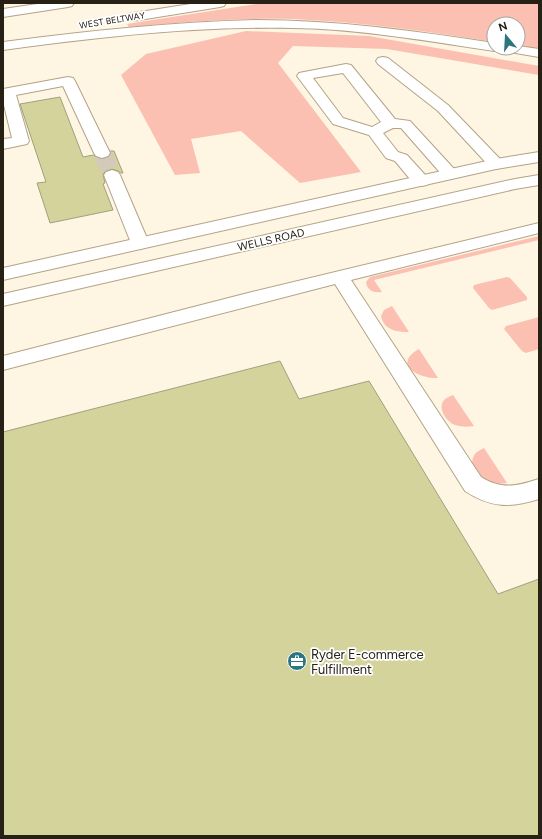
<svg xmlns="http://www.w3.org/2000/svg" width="542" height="839" font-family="Figtree,sans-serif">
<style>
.green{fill:#fbc0b1}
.building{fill:#d3d39b;stroke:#a0a081}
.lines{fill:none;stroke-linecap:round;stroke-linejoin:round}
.minor-tunnel{stroke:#d3cab9;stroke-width:18;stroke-dasharray:18 9;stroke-linecap:butt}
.minor-casing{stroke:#b3a387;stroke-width:2}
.major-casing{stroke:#b3a387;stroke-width:2}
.highway-casing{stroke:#b3a387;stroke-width:2}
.minor{fill:#fff;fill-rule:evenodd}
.major{fill:#fff;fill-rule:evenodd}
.highway{fill:#fff;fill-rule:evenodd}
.labels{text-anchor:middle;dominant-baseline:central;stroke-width:3.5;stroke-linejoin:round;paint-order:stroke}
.far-street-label{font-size:9px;fill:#262015;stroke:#fff}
.street-label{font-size:11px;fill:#262015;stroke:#fff}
.near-poi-label{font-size:13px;fill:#262015;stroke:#fff;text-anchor:start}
</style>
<rect width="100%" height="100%" fill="#fef5e2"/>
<!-- green -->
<g class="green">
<path d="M 262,3 L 539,3 L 539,49 L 518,46 L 518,24 L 494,24 L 494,42 C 427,31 360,22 292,19 C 238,18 183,22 129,27 L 127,24 Z"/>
<path d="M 246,31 L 369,36 L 539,66 L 539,75 L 387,49 L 293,46 L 278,63 L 361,172 L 300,183 L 241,131 L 191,139 L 200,173 L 175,175 L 121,75 L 146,54 Z"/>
<path d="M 539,236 L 539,240 L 374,280 L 382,292 C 374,293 367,291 366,282 L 370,277 Z"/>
<path d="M 507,277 L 510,278 L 527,297 L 527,300 L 492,310 L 489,308 L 473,288 L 474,285 Z"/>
<path d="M 392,306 L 409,332 C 396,332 384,330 381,316 L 384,310 Z"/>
<path d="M 539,317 L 539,349 L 526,353 L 522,351 L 504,329 L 506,326 Z"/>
<path d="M 419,349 L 438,378 C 418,379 392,364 419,349 Z"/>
<path d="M 453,395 L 474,426 C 467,427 462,427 455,425 C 447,422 437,409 444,400 C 446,398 450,396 453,395 Z"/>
<path d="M 484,448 L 507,483 C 500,484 492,485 485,481 C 476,476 468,463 475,454 C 477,451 481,450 484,448 Z"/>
</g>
<!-- building -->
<g class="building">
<path d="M 60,97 L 83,157 L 93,155 L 96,157 L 102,159 L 109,157 L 111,151 L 114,151 L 123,173 L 121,173 L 118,171 L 112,169 L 106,171 L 103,174 L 105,183 L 103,184 L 113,210 L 50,223 L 37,183 L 46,182 L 20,104 Z"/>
<path d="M 280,361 L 299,399 L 369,381 L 498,594 L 539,579 L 539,836 L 3,836 L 3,432 Z"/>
</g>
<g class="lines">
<!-- minor-tunnel -->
<path class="minor-tunnel" d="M 102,153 L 112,175"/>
<!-- minor casing -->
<g class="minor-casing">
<g id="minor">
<path d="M 383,57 L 388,58 L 448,105 L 502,161 L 504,164 L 502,167 L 496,169 L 490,167 L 438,111 L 378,64 L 376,61 L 378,58 Z"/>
<path d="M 346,64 L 351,65 L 395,119 L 410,121 L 456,171 L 458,174 L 456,177 L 450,179 L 444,177 L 401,128 L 393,128 L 383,133 L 398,152 L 407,155 L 427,177 L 429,181 L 427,185 L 421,186 L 415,185 L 395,161 L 386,158 L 369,135 L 333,124 L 297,76 L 299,73 L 304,72 ZM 343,73 L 381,122 L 372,127 L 343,118 L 313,78 Z"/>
<path d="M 68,77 L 73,78 L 75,81 L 110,153 L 108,156 L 102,158 L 96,156 L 94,153 L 63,86 L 16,95 L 29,141 L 27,144 L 3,149 L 3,139 L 12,138 L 3,101 L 3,89 Z"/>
<path d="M 112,170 L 118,172 L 120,175 L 149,243 L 146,247 L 140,249 L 134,247 L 131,243 L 104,175 L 106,172 Z"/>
<path d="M 539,223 L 539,233 L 351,280 L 481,477 C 502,490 517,486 539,479 L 539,499 C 510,508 491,508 465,491 L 335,284 L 3,370 L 3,356 L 248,293 Z"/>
</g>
</g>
<!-- major casing -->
<g class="major-casing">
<g id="major">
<path d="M 539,152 L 539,162 L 496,169 L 3,280 L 3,268 L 496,159 Z"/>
<path d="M 539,175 L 539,185 L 515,189 L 3,306 L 3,294 L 515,179 Z"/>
</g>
</g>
<!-- highway casing -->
<g class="highway-casing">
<g id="highway">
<path d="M 44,3 L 74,3 L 72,6 L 68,7 L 3,17 L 3,9 Z"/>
<path d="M 197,3 L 226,3 L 224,6 L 220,7 L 133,21 L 128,20 L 127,17 L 128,14 L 133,13 Z"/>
<path d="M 256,20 C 337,20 415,31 494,43 L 494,48 L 518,48 L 518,46 L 539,49 L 539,57 L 498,50 L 494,51 C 427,41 360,29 293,28 C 196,26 99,37 3,50 L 3,42 C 87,31 171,22 256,20 Z"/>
</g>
</g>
<!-- minor -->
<use href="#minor" class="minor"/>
<!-- major -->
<use href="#major" class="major"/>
<!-- highway -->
<use href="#highway" class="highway"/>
</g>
<!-- icons -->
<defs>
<g id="office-disc" transform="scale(1)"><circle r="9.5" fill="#2e767f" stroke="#fff"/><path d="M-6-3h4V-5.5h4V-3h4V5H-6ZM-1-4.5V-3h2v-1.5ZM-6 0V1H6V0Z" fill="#fff"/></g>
</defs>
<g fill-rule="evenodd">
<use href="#office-disc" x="297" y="661"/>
</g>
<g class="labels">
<!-- far-street labels -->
<g class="far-street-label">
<text transform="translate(112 20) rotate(-9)">WEST BELTWAY</text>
</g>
<!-- street labels -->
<g class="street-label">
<text transform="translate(271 240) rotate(-13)">WELLS ROAD</text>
</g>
<!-- near-poi labels -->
<g class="near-poi-label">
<text x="311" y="654">Ryder E-commerce<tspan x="311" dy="15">Fulfillment</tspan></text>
</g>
</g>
<!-- border -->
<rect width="542" height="839" fill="none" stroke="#262015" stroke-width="8"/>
<!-- north arrow -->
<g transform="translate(506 36) rotate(342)"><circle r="19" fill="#ffffff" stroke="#a8a6a1"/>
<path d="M0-3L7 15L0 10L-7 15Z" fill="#2e767f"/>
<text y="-6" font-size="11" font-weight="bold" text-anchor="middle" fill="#262015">N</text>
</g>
</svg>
